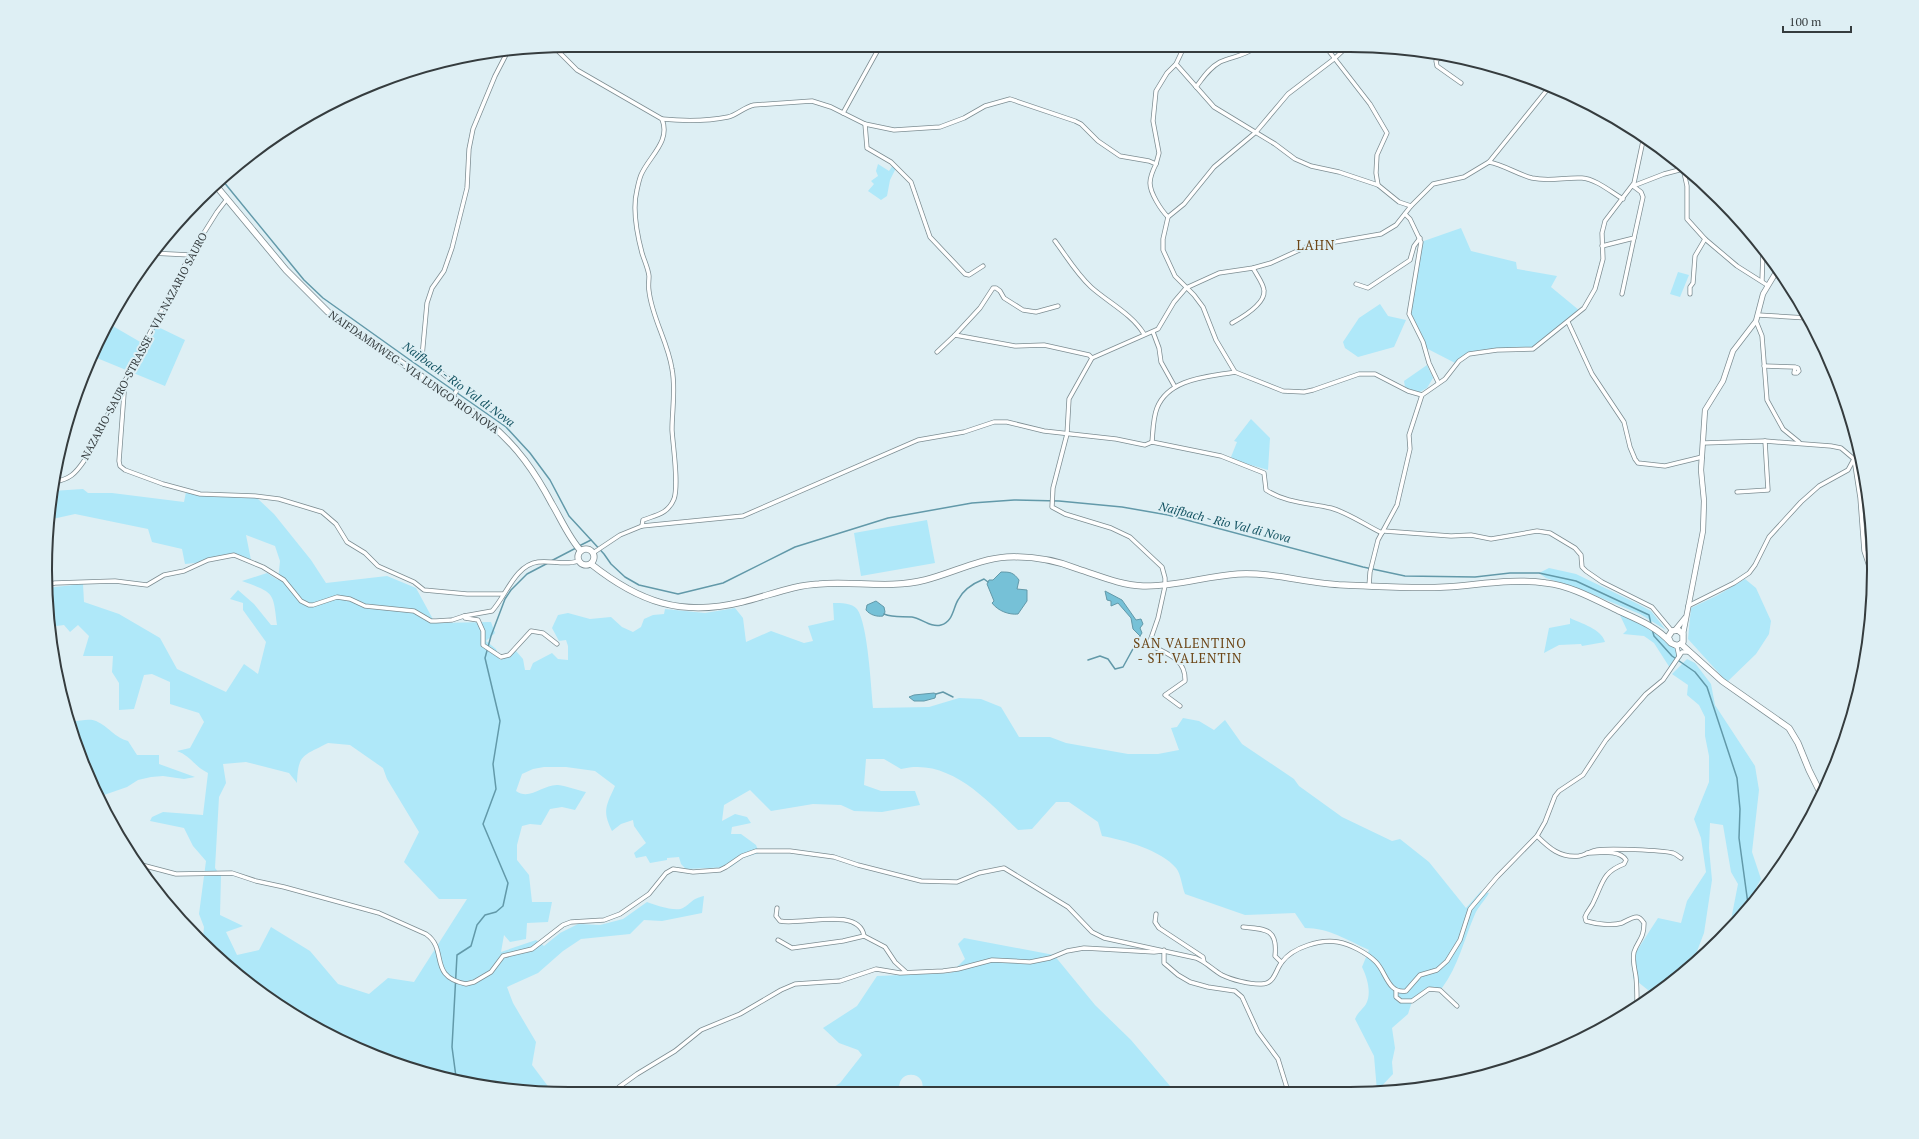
<svg xmlns="http://www.w3.org/2000/svg" width="1919" height="1139" font-family="'PT Serif',serif">
<style>
.green{fill:#afe8f9;fill-rule:evenodd}
.water{fill:#76c1d7;stroke:#6299a9}
.lines{fill:none;stroke-linecap:round;stroke-linejoin:round}
.stream{stroke:#6299a9;stroke-width:1.5}
.minor-casing{stroke:#7d8d92;stroke-width:5}
.tertiary-casing{stroke:#7d8d92;stroke-width:6}
.secondary-casing{stroke:#7d8d92;stroke-width:7}
.minor{stroke:#fff;stroke-width:3.5}
.tertiary{stroke:#fff;stroke-width:4.5}
.secondary{stroke:#fff;stroke-width:5.5}
.labels{text-anchor:middle;dominant-baseline:central;stroke-width:4;stroke-linejoin:round;paint-order:stroke}
.street-label{font-size:11px;fill:#353c3e;stroke:#deeff4}
.water-label{font-size:12px;font-style:italic;fill:#125261;stroke:#deeff4}
.quarter-label{font-size:13px;letter-spacing:1px;fill:#6c4617;stroke:#deeff4}
.rim{fill:none;stroke:#353c3e;stroke-width:2}
</style>
<rect width="100%" height="100%" fill="#deeff4"/>
<!-- green -->
<g class="green">
<path d="M 878,164 L 889,171 L 893,165 L 896,168 L 890,180 L 887,196 L 881,200 L 868,191 L 874,184 L 871,181 L 878,176 L 876,171 Z"/>
<path d="M 1461,228 L 1471,251 L 1516,262 L 1517,269 L 1557,276 L 1551,287 L 1580,311 L 1533,349 L 1513,349 L 1469,354 L 1457,364 L 1424,347 L 1409,314 L 1421,242 Z"/>
<path d="M 1678,272 L 1689,275 L 1680,297 L 1670,294 Z"/>
<path d="M 1380,304 L 1388,316 L 1406,320 L 1394,347 L 1358,357 L 1345,348 L 1343,342 L 1359,318 Z"/>
<path d="M 111,325 L 142,343 L 154,325 L 185,340 L 165,386 L 92,356 Z"/>
<path d="M 1427,365 L 1433,378 L 1427,388 L 1418,393 L 1405,387 L 1404,381 Z"/>
<path d="M 1251,419 L 1270,438 L 1268,470 L 1237,461 L 1231,457 L 1237,442 L 1234,441 Z"/>
<path d="M 83,489 L 88,493 L 112,493 L 184,502 L 186,492 L 257,498 L 274,514 L 311,560 L 326,583 L 387,576 L 416,588 L 435,623 L 491,622 L 495,633 L 486,641 L 496,649 L 500,660 L 516,651 L 523,659 L 525,670 L 530,670 L 533,663 L 552,653 L 558,659 L 568,660 L 568,646 L 566,640 L 559,641 L 552,628 L 558,615 L 568,613 L 590,619 L 611,617 L 622,627 L 633,632 L 641,627 L 644,619 L 653,615 L 664,614 L 665,609 L 705,613 L 735,608 L 743,618 L 746,642 L 771,631 L 804,643 L 813,641 L 808,626 L 834,620 L 833,603 C 841,603 852,603 857,609 C 868,624 871,688 873,708 L 929,707 L 959,698 L 981,699 L 1001,707 L 1019,737 L 1050,737 L 1066,743 L 1128,754 L 1158,754 L 1179,750 L 1171,728 L 1177,727 L 1183,718 L 1199,721 L 1214,730 L 1225,720 L 1242,744 L 1294,779 L 1299,786 L 1342,817 L 1392,841 L 1400,839 L 1429,862 L 1466,908 L 1481,891 L 1489,893 C 1485,900 1478,907 1475,914 C 1464,939 1459,965 1442,988 L 1426,988 L 1413,998 L 1408,1014 L 1392,1028 L 1395,1048 L 1392,1062 L 1393,1074 L 1377,1091 L 1374,1056 L 1355,1019 C 1358,1012 1363,1009 1366,1004 C 1372,993 1367,977 1362,967 L 1369,950 C 1347,940 1329,928 1305,928 L 1295,913 L 1245,915 L 1185,894 C 1182,887 1181,874 1176,868 C 1161,850 1124,840 1102,836 L 1098,822 L 1069,802 L 1056,802 L 1032,829 L 1018,830 C 987,800 949,757 901,769 L 884,759 L 866,759 L 864,785 L 881,791 L 915,791 L 920,805 L 882,812 L 854,811 L 841,805 L 813,804 L 771,811 L 750,790 L 724,805 L 722,821 L 735,814 L 747,817 L 751,823 L 732,827 L 731,834 L 741,834 L 756,845 L 759,853 L 743,858 L 731,867 L 686,869 L 681,864 L 679,857 L 667,858 L 667,860 L 650,863 L 646,856 L 636,858 L 634,853 L 646,843 L 634,826 L 633,820 L 621,824 L 612,831 C 602,811 606,806 615,786 L 595,771 L 566,767 L 544,767 L 533,769 L 522,774 L 516,791 C 530,801 543,784 558,785 C 567,786 577,790 586,792 L 575,810 L 562,807 L 550,809 L 541,825 L 530,824 L 522,826 L 517,845 L 517,860 L 529,875 L 532,902 L 552,902 L 548,922 L 527,923 L 526,939 L 510,942 L 504,935 L 501,952 L 536,940 L 544,946 L 560,933 L 578,924 L 600,925 L 623,919 L 647,902 C 654,905 676,912 683,908 C 692,903 691,899 704,896 L 702,913 L 662,921 L 644,920 L 630,934 L 581,939 L 563,951 L 538,973 L 507,987 L 513,1003 L 536,1042 L 532,1065 L 553,1093 L 535,1093 L 401,1066 L 278,1005 L 199,941 L 187,927 L 203,937 L 204,927 L 199,914 L 206,861 L 193,846 L 184,828 L 150,821 L 152,817 L 163,812 L 203,815 L 208,773 C 195,767 191,756 177,751 L 190,748 L 204,722 L 199,713 L 170,704 L 170,682 L 152,674 L 144,675 L 134,709 L 119,710 L 119,683 L 112,672 L 113,656 L 83,656 L 89,636 L 78,625 L 70,632 L 64,625 L 49,627 L 46,588 L 83,584 L 84,602 L 119,614 L 160,638 L 177,669 L 226,692 L 244,664 L 258,674 L 266,642 L 243,610 L 243,603 L 230,599 L 238,590 L 254,604 L 271,625 L 277,625 C 273,592 275,593 242,581 L 267,573 L 278,580 L 280,561 L 275,546 L 246,535 L 251,560 L 234,555 L 204,562 L 185,564 L 182,549 L 152,542 L 148,529 L 75,514 L 48,520 L 52,491 ZM 328,743 L 350,745 L 383,768 L 387,779 L 419,832 L 404,862 L 439,899 L 467,899 L 414,982 L 388,978 L 369,994 L 338,984 L 310,951 L 271,927 L 259,950 L 237,955 L 226,932 L 243,926 L 220,915 L 221,876 L 215,868 L 219,797 L 226,783 L 223,764 L 246,762 L 289,773 L 297,783 C 298,754 303,756 328,743 Z"/>
<path d="M 927,520 L 935,563 L 861,576 L 854,533 Z"/>
<path d="M 1549,568 L 1576,574 L 1638,604 L 1651,611 L 1666,630 L 1640,614 L 1582,590 L 1546,578 L 1539,573 Z"/>
<path d="M 1745,579 L 1756,588 L 1771,621 L 1769,634 L 1756,654 L 1727,682 L 1688,639 L 1691,608 L 1718,595 Z"/>
<path d="M 1619,613 L 1660,634 L 1677,649 L 1677,657 L 1670,668 L 1654,643 L 1644,636 L 1623,634 L 1627,630 Z"/>
<path d="M 1570,618 C 1580,623 1602,629 1605,642 L 1582,646 L 1581,644 L 1559,645 L 1544,653 L 1549,628 L 1570,624 Z"/>
<path d="M 1687,659 L 1695,663 L 1711,684 L 1715,705 L 1755,766 L 1759,790 L 1752,852 L 1761,879 L 1756,888 L 1759,891 L 1730,925 L 1738,884 L 1731,872 L 1723,825 L 1710,823 L 1709,848 L 1712,880 L 1704,933 L 1691,967 L 1653,994 L 1633,978 L 1636,964 L 1636,952 L 1658,918 L 1681,923 L 1687,901 L 1706,872 L 1701,838 L 1694,819 L 1709,782 L 1709,756 L 1705,736 L 1705,717 L 1699,705 L 1687,695 L 1688,685 L 1672,674 Z"/>
<path d="M 68,716 L 73,721 C 80,721 90,718 96,721 C 108,726 115,738 128,741 L 137,755 L 159,755 L 159,764 L 195,777 L 184,779 L 163,776 L 151,777 L 138,780 L 127,787 L 104,795 L 106,801 L 102,807 L 73,738 Z"/>
<path d="M 964,938 L 1054,955 L 1095,1005 L 1131,1040 L 1176,1093 L 923,1093 C 923,1089 923,1083 921,1080 C 917,1073 905,1073 901,1080 C 899,1083 899,1089 898,1093 L 804,1093 L 813,1087 L 828,1091 L 840,1083 L 862,1055 L 858,1050 L 839,1043 L 823,1028 L 857,1006 L 877,976 L 951,973 L 965,959 L 958,944 Z"/>
</g>
<!-- water -->
<g class="water">
<path d="M 1001,572 C 1010,572 1013,572 1019,580 L 1017,589 L 1027,590 L 1027,601 L 1018,614 C 1009,615 998,611 992,603 L 994,601 L 987,584 L 989,580 L 993,580 Z"/>
<path d="M 1105,591 L 1122,600 L 1136,620 L 1141,619 L 1143,624 L 1140,628 L 1142,633 L 1140,636 L 1133,629 L 1131,618 L 1118,603 L 1111,606 L 1111,601 L 1107,600 Z"/>
<path d="M 876,601 L 884,607 L 885,612 L 883,616 C 877,617 870,615 866,610 L 867,605 Z"/>
<path d="M 934,693 L 936,694 L 935,698 L 924,701 L 914,701 L 909,697 L 914,695 Z"/>
</g>
<g class="lines">
<!-- stream -->
<g class="stream">
<path d="M 223,181 L 304,280 L 323,298 L 410,360 L 506,427 L 530,453 L 550,480 L 569,516 L 604,554 L 611,564 L 625,577 L 639,585 L 678,594 L 723,583 L 795,547 L 888,518 L 972,503 L 1014,500 L 1059,501 L 1122,507 L 1168,515 L 1363,567 L 1405,576 L 1475,577 L 1510,573 L 1539,573 L 1576,581 L 1649,615 L 1651,624"/>
<path d="M 579,546 L 591,540"/>
<path d="M 551,561 L 576,548"/>
<path d="M 884,614 C 894,618 902,616 912,617 C 921,618 931,628 941,625 C 953,622 953,608 958,600 C 963,590 974,583 984,579 L 988,582"/>
<path d="M 1652,629 L 1654,636 L 1672,656 L 1695,672 L 1707,687 L 1737,778 L 1740,809 L 1739,838 L 1748,904"/>
<path d="M 1088,660 L 1100,656 L 1108,659 L 1115,669 L 1123,667 L 1140,636"/>
<path d="M 936,694 L 943,692 L 953,697"/>
<path d="M 456,1077 L 452,1047 L 457,955 L 471,946 L 477,925 L 485,915 L 496,912 L 503,906 L 508,883 L 483,824 L 496,789 L 493,764 L 500,721 L 485,658 L 491,636 L 505,599 L 511,590 L 527,574 L 548,563"/>
</g>
<!-- minor casing -->
<g class="minor-casing">
<g id="minor">
<path d="M 1325,46 L 1370,104 L 1387,133 L 1377,155 L 1376,173 L 1378,185"/>
<path d="M 1348,46 L 1334,59 L 1288,94 L 1256,132 L 1214,167 L 1184,204 L 1168,217 L 1163,239 L 1163,250 L 1175,276 L 1194,295 L 1203,307 L 1216,340 L 1235,372 L 1283,391 L 1304,392 L 1313,390 L 1359,374 L 1375,374 L 1408,391 L 1422,395"/>
<path d="M 556,49 L 577,70 L 662,119 C 671,142 649,156 641,175 C 639,180 638,185 637,190 C 632,209 637,234 642,253 C 644,260 648,268 649,276 C 649,281 648,286 649,291 C 652,318 668,342 672,369 C 676,389 672,410 672,430 C 673,446 679,485 674,499 C 668,514 656,515 643,520 L 642,526"/>
<path d="M 1440,57 L 1436,61 L 1437,66 L 1461,83"/>
<path d="M 1176,64 L 1214,107 L 1275,144 L 1295,159 L 1311,166 L 1339,172 L 1378,185 L 1399,202 L 1411,206"/>
<path d="M 1196,87 C 1203,78 1209,68 1220,62 C 1231,57 1243,56 1253,49"/>
<path d="M 843,113 L 879,48"/>
<path d="M 662,119 C 682,121 708,121 728,117 C 737,115 744,107 754,105 L 812,101 L 831,107 L 865,124 L 894,130 L 940,127 L 964,118 L 985,106 L 1010,99 L 1075,121 L 1081,124 L 1098,141 L 1120,156 L 1149,161 L 1156,164 C 1153,170 1150,176 1150,183 C 1150,193 1161,210 1168,217"/>
<path d="M 865,124 L 867,148 L 891,162 L 911,182 L 930,237 L 965,274 L 969,275 L 983,266"/>
<path d="M 1489,162 C 1504,165 1517,174 1532,178 C 1551,182 1564,177 1582,178 C 1596,179 1611,192 1623,199"/>
<path d="M 1156,164 L 1159,153 L 1153,121 L 1156,91 L 1167,73 L 1176,64 L 1184,47"/>
<path d="M 1683,168 L 1687,186 L 1687,219 L 1705,239 L 1737,266 L 1767,285"/>
<path d="M 1633,186 L 1664,174 L 1683,169"/>
<path d="M 1405,214 L 1410,219 L 1421,242 L 1409,314 L 1423,342 L 1429,363 L 1438,382"/>
<path d="M 1055,241 C 1067,257 1076,273 1091,287 C 1109,303 1132,314 1144,334"/>
<path d="M 1602,246 L 1634,238 L 1643,197 L 1641,192 L 1633,186"/>
<path d="M 151,253 L 190,255"/>
<path d="M 1762,281 L 1763,251"/>
<path d="M 1356,284 L 1368,288 L 1410,260 L 1414,246 L 1420,238"/>
<path d="M 1622,294 L 1634,238"/>
<path d="M 1690,294 L 1690,287 L 1693,283 L 1695,256 L 1705,239"/>
<path d="M 1758,315 L 1807,318"/>
<path d="M 1756,321 L 1762,336 L 1767,400 L 1783,429 L 1799,442"/>
<path d="M 1568,322 L 1592,374 L 1624,422 L 1630,447 L 1635,459 L 1638,463 L 1665,466 L 1702,457"/>
<path d="M 1232,323 C 1241,318 1265,304 1264,291 C 1264,284 1256,274 1253,268"/>
<path d="M 1153,332 L 1159,348 L 1161,362 L 1175,387"/>
<path d="M 955,335 L 980,308 L 993,288 L 996,288 L 1000,291 L 1004,298 L 1023,310 L 1036,312 L 1058,306"/>
<path d="M 937,352 L 955,335 L 1015,346 L 1044,345 L 1089,355 L 1092,358"/>
<path d="M 1764,366 L 1795,367 L 1798,368 L 1799,371 L 1797,373 L 1794,373 L 1795,367"/>
<path d="M 125,380 L 119,461 L 120,466 L 125,470 L 163,484 L 200,494 L 255,496 L 279,499 L 322,512 L 336,524 L 347,542 L 365,553 L 378,566 L 414,582 L 424,590 L 467,594 L 503,594"/>
<path d="M 452,398 L 459,387 L 422,357 L 427,303 L 432,288 L 444,271 L 452,248 L 467,188 L 469,149 L 473,129 L 495,76 L 509,49"/>
<path d="M 1152,442 C 1153,431 1153,418 1157,408 C 1169,378 1208,377 1235,372"/>
<path d="M 1703,443 L 1765,441 L 1831,446 L 1841,448 L 1854,459"/>
<path d="M 1854,459 L 1860,498 L 1864,551 L 1873,579"/>
<path d="M 54,482 C 70,479 75,474 84,461 L 190,255 L 217,212 L 227,199"/>
<path d="M 1737,492 L 1768,490 L 1765,441"/>
<path d="M 1384,531 L 1451,536 L 1471,535 L 1491,539 L 1537,531 L 1550,533 L 1575,548 L 1581,555 L 1582,567 L 1586,571 L 1602,582 L 1652,607 L 1672,631"/>
<path d="M 593,553 L 620,535 L 642,526 L 743,516 L 918,440 L 964,432 L 994,422 L 1007,422 L 1044,431 L 1116,439 L 1145,445 L 1152,442 L 1221,456 L 1264,473 L 1266,490 C 1286,503 1309,503 1331,508 C 1349,513 1365,525 1382,533"/>
<path d="M 46,585 L 55,583 L 115,581 L 147,585 L 164,575 L 184,571 L 208,560 L 234,555 L 263,567 L 284,580 L 301,601 L 309,605 L 313,605 L 337,597 L 350,599 L 365,606 L 414,611 L 431,621 L 436,621 L 452,620 L 464,616 L 492,611 C 506,596 515,565 538,562 C 552,560 565,566 578,561"/>
<path d="M 1369,586 L 1370,572 L 1378,540 L 1397,505 L 1410,449 L 1409,435 L 1422,395 L 1445,379 L 1459,361 L 1469,354 L 1497,350 L 1533,349 L 1584,308 L 1595,289 L 1603,259 L 1602,233 L 1605,221 L 1634,183 L 1644,136"/>
<path d="M 1688,606 L 1734,583 L 1749,573 L 1755,565 L 1769,537 L 1801,502 L 1819,486 L 1848,470 L 1854,459 L 1860,454"/>
<path d="M 464,616 L 465,618 L 478,620 L 483,631 L 483,645 L 501,657 L 509,655 L 531,631 L 543,633 L 557,644"/>
<path d="M 1674,645 L 1677,647 L 1679,656"/>
<path d="M 1180,706 L 1165,695 L 1185,681 C 1186,658 1166,654 1149,644 L 1158,618 L 1165,586 L 1165,578 L 1162,567 L 1130,537 L 1111,528 L 1065,514 L 1052,507 L 1053,488 L 1067,434 L 1069,399 L 1092,358 L 1158,329 L 1174,302 L 1186,288 L 1219,273 L 1253,268 L 1271,263 L 1306,247 L 1381,234 L 1396,225 L 1411,206 L 1433,184 L 1464,177 L 1489,162 L 1547,90 L 1550,89"/>
<path d="M 1537,836 C 1549,848 1560,858 1579,856 C 1585,855 1591,851 1597,850 C 1608,848 1662,850 1673,853 C 1676,854 1678,856 1681,858"/>
<path d="M 1587,853 C 1599,853 1619,849 1626,860 L 1624,864 C 1603,872 1603,882 1594,901 C 1592,907 1587,911 1585,917 L 1586,921 C 1596,924 1612,926 1622,923 C 1626,921 1632,917 1637,917 C 1640,917 1642,920 1644,923 C 1644,939 1638,940 1634,952 C 1632,960 1635,969 1636,977 C 1637,986 1637,996 1637,1005"/>
<path d="M 138,864 L 176,874 L 232,873 L 256,881 L 284,887 L 379,913 L 426,934 C 449,950 427,976 466,984 L 474,982 L 491,972 L 503,956 L 532,949 L 563,925 L 571,922 L 604,920 L 620,914 L 649,894 L 666,873 L 673,869 L 693,872 L 720,870 L 726,867 L 742,856 L 756,851 L 790,851 L 834,857 L 858,865 L 921,881 L 957,882 L 979,873 L 1004,868 L 1068,907 L 1092,932 L 1104,938 L 1196,958 C 1206,962 1213,970 1222,975 C 1232,980 1249,984 1260,984 C 1275,985 1275,970 1282,962 C 1293,947 1321,939 1338,942 C 1350,944 1367,953 1376,962 C 1386,972 1388,994 1406,991 L 1420,975 L 1437,970 L 1447,961 L 1460,940 L 1470,909 L 1497,877 L 1537,836 L 1545,822 L 1555,796 L 1559,791 L 1583,775 L 1606,740 L 1646,694 L 1663,680 L 1682,652 L 1690,652"/>
<path d="M 777,908 L 776,916 L 780,921 C 800,926 859,906 864,936"/>
<path d="M 1156,914 L 1155,922 L 1159,928 L 1203,957 L 1204,962"/>
<path d="M 1243,927 C 1266,929 1278,929 1275,956 L 1281,962"/>
<path d="M 778,940 L 792,948 L 843,941 L 864,936 L 885,947 L 895,962 L 906,972"/>
<path d="M 1164,950 L 1164,963 L 1178,975 L 1190,982 L 1208,987 L 1235,991 L 1242,997 L 1258,1032 L 1278,1059 L 1287,1088 L 1291,1093"/>
<path d="M 1396,991 L 1396,997 L 1401,1001 L 1412,1001 L 1429,989 L 1440,990 L 1457,1006"/>
<path d="M 619,1087 L 637,1074 L 675,1051 L 701,1030 L 740,1014 L 781,990 L 795,984 L 840,981 L 876,969 L 900,973 L 943,971 L 958,969 L 992,960 L 1030,962 L 1050,958 L 1067,951 L 1084,948 L 1154,952 L 1163,951"/>
</g>
</g>
<!-- tertiary casing -->
<g class="tertiary-casing">
<g id="tertiary">
<path d="M 1676,629 L 1685,618"/>
<path d="M 1683,634 L 1703,531 L 1704,501 L 1701,470 L 1705,410 L 1723,381 L 1733,351 L 1756,321 L 1763,294 L 1778,269"/>
</g>
</g>
<!-- secondary casing -->
<g class="secondary-casing">
<g id="secondary">
<path d="M 217,187 L 286,270 L 328,312 L 489,423 C 517,446 535,472 552,504 C 561,519 569,538 581,551"/>
<circle cx="586" cy="557" r="8"/>
<path d="M 591,564 C 639,602 681,617 742,602 C 768,596 793,585 819,584 C 854,581 890,589 925,580 C 953,573 978,559 1007,557 C 1032,556 1055,560 1078,569 C 1100,576 1120,585 1143,586 C 1175,587 1206,576 1238,574 C 1274,572 1308,584 1344,585 C 1377,586 1412,589 1445,587 C 1478,585 1513,578 1546,583 C 1572,586 1596,600 1619,611 C 1639,620 1657,627 1671,643 C 1676,646 1679,646 1683,642 L 1683,634 L 1678,630 L 1672,631 L 1668,637 L 1670,641"/>
<path d="M 1681,644 L 1722,681 L 1789,728 L 1798,743 L 1809,770 L 1821,794"/>
</g>
</g>
<!-- minor -->
<use href="#minor" class="minor"/>
<!-- tertiary -->
<use href="#tertiary" class="tertiary"/>
<!-- secondary -->
<use href="#secondary" class="secondary"/>
</g>
<g class="labels">
<!-- street labels -->
<g class="street-label">
<text transform="translate(144 346) rotate(-62)">NAZARIO-SAURO-STRASSE - VIA NAZARIO SAURO</text>
<text transform="translate(414 372) rotate(35)">NAIFDAMMWEG - VIA LUNGO RIO NOVA</text>
</g>
<!-- water labels -->
<g class="water-label">
<text transform="translate(459 384) rotate(36)">Naifbach - Rio Val di Nova</text>
<text transform="translate(1225 522) rotate(14)">Naifbach - Rio Val di Nova</text>
</g>
<!-- quarter labels -->
<g class="quarter-label">
<text x="1316" y="245">LAHN</text>
<text x="1190" y="643">SAN VALENTINO<tspan x="1190" dy="15">- ST. VALENTIN</tspan></text>
</g>
</g>
<!-- crop -->
<path d="M0 0H1919V1139H0ZM569 52H1350A517 517 0 0 1 1867 569V570A517 517 0 0 1 1350 1087H569A517 517 0 0 1 52 570V569A517 517 0 0 1 569 52Z" fill="#deeff4" fill-rule="evenodd"/>
<path class="rim" d="M569 52H1350A517 517 0 0 1 1867 569V570A517 517 0 0 1 1350 1087H569A517 517 0 0 1 52 570V569A517 517 0 0 1 569 52Z"/>
<!-- scale -->
<path d="M1783 26v6h68v-6" fill="none" stroke="#353c3e" stroke-width="2"/>
<text x="1789" y="26" font-size="12" fill="#353c3e" stroke="#deeff4" stroke-width="3" paint-order="stroke">100 m</text>
</svg>
